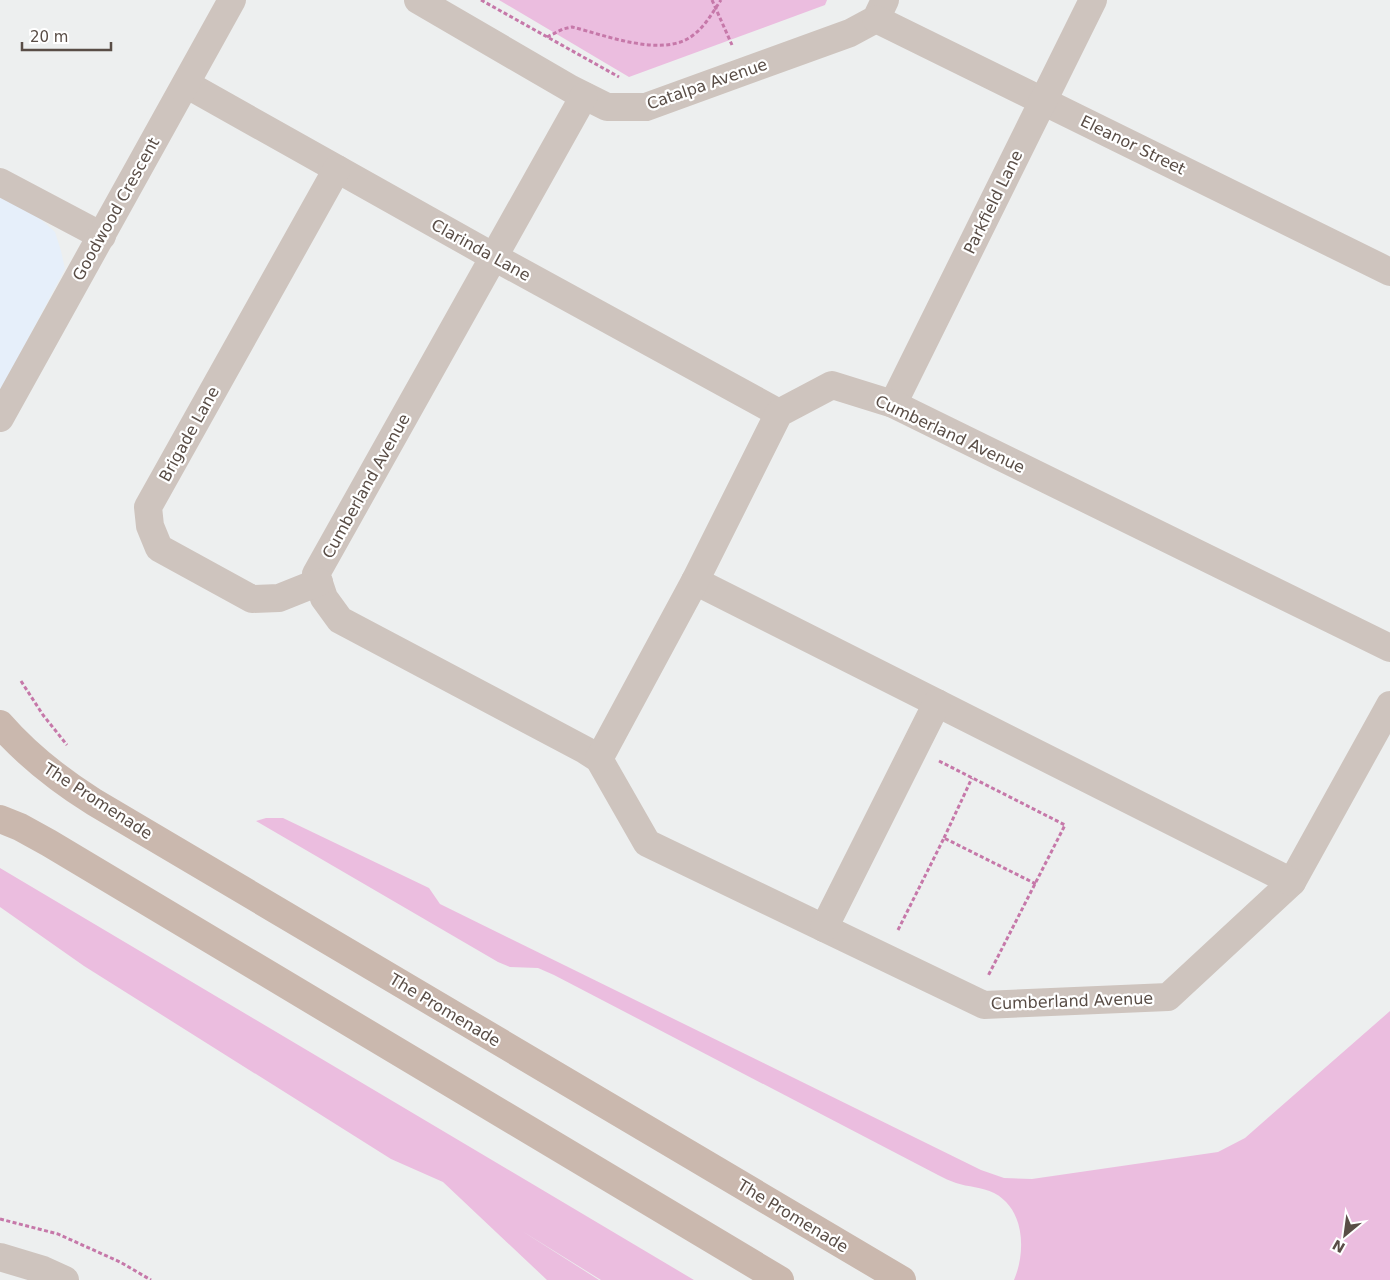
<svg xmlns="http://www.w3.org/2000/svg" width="1390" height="1280" font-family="'DejaVu Sans',sans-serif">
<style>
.commercial{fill:#e6effa}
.green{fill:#ebbddf}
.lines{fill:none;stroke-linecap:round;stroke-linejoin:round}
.path{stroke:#c678a9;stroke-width:3;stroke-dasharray:4 2.5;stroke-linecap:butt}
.minor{stroke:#cec4be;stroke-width:28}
.major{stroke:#cab8ae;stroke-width:28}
.labels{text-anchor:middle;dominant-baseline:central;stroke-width:4.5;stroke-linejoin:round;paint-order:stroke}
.street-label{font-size:16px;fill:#594d46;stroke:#fff}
</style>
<rect width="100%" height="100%" fill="#edefef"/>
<!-- commercial -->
<path class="commercial" d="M 0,196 L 36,215 L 55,232 L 61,251 L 65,269 L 0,392 Z"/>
<!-- green -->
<g class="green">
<path d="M 499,0 L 827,0 L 825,5 L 629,77 Z"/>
<path d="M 266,818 L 283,818 L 429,888 L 440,904 L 981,1170 L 1004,1178 L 1032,1179 L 1218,1152 L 1245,1138 L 1390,1011 L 1390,1280 L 1014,1280 C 1026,1252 1025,1209 994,1193 C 982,1187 968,1187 956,1183 C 950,1181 944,1178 938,1175 L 554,975 L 538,968 L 510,967 L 498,962 L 256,821 Z"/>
<path d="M 0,868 L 694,1280 L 601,1280 L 522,1231 L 599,1280 L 547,1280 L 443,1182 L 391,1159 L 84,966 L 0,907 Z"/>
</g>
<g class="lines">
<!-- path -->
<g class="path">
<path d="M 481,0 L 619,77"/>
<path d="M 712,0 L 732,45"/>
<path d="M 547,37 L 563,29 L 572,27 C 605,35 662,58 692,36 C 705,27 712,13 721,0"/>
<path d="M 21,681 L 43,715 L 67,745"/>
<path d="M 939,761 L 1065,825 L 988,976"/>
<path d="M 944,838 L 972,778"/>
<path d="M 898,930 L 944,838 L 1036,884"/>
<path d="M 0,1219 L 58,1234 L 120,1262 L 151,1280"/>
</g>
<!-- minor -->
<g class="minor">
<path d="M 418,0 L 571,89 L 607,107 L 646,107 L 850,33 L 876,19 L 885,0"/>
<path d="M 876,19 L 1390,272"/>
<path d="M 186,84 L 494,257 L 779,413"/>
<path d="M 584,96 L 316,574 L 324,598 L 340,620 L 585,750 L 599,759 L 647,843 L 984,1005 L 1168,997 L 1292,882 L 1390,705"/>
<path d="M 0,182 L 102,236"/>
<path d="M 893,404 L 1093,0"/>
<path d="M 0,418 L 232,0"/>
<path d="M 695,581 L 1292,882"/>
<path d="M 319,582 L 279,598 L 252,599 L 159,548 L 150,526 L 148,507 L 337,169"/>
<path d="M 599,759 L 695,581 L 779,413 L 832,385 L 893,404 L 1390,648"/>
<path d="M 824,928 L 937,703"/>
<path d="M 0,1257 L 43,1270 L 65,1280"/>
</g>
<!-- major -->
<g class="major">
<path d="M 0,724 C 27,755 59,780 94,802 L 902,1280"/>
<path d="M 0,819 L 20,827 L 49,843 L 780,1280"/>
</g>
</g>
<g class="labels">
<!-- street labels -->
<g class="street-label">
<text transform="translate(707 84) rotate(-19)">Catalpa Avenue</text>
<text transform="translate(1133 145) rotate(26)">Eleanor Street</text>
<text transform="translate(993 202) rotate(-64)">Parkfield Lane</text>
<text transform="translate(116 209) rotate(-61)">Goodwood Crescent</text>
<text transform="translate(481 250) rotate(29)">Clarinda Lane</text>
<text transform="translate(189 434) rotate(-61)">Brigade Lane</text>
<text transform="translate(950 434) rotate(25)">Cumberland Avenue</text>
<text transform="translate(366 486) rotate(-61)">Cumberland Avenue</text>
<text transform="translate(98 801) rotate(33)">The Promenade</text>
<text transform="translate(1072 1001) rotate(-2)">Cumberland Avenue</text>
<text transform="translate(445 1010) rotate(31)">The Promenade</text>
<text transform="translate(793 1216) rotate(31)">The Promenade</text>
</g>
</g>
<!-- north arrow -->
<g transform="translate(1345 1235) rotate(209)" stroke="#ffffff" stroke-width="4" paint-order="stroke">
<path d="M0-4L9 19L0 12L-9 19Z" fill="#594d46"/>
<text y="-8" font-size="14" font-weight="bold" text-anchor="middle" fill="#594d46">N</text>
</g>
<!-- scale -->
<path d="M22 42v8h89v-8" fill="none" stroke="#594d46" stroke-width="2.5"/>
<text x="30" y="42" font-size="15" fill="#594d46" stroke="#ffffff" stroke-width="4" paint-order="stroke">20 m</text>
</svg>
